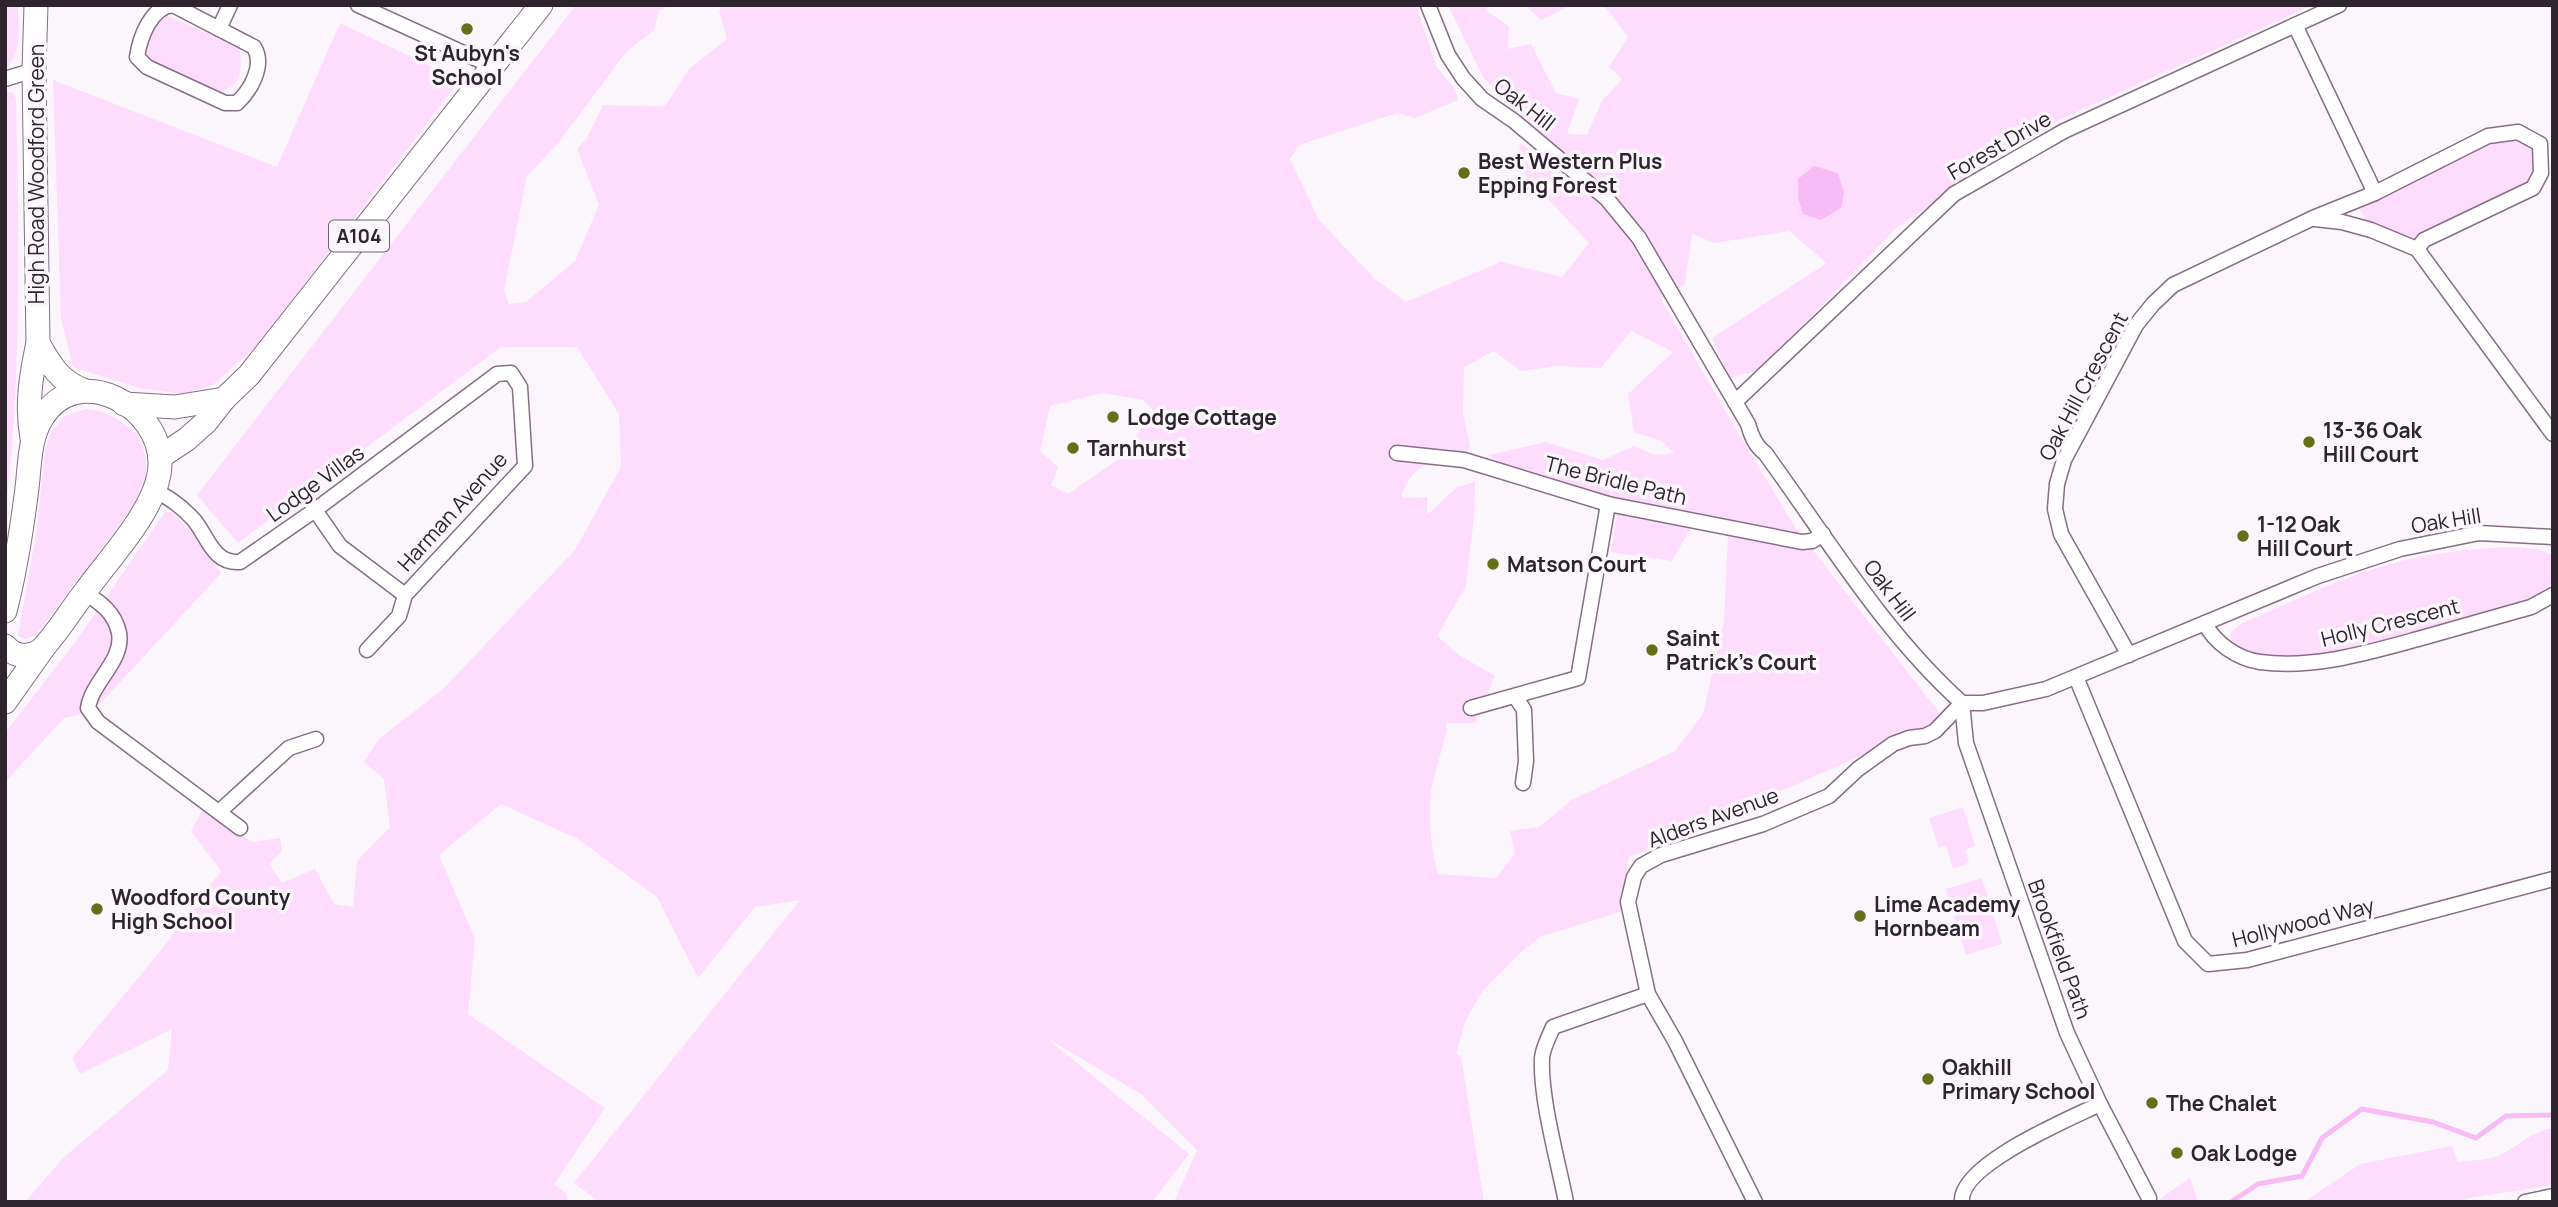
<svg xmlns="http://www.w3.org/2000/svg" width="2558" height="1207" font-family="Manrope,sans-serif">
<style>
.green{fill:#fedcfd;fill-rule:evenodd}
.water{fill:#f7bbf6}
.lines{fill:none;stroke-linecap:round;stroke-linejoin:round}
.stream{stroke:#f7bbf6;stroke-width:5}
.street-casing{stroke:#866e85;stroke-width:17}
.primary-casing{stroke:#866e85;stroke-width:25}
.street{stroke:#fff;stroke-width:14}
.primary{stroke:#fff;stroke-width:23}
.poi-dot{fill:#647019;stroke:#fbf6fb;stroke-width:2.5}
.labels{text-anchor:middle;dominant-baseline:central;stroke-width:7;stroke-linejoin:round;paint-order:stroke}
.shield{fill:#fbf6fb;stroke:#6c636c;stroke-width:2}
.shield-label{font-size:19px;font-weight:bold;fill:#2e242e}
.poi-label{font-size:21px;font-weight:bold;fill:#2e242e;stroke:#fbf6fb;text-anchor:start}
.street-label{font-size:21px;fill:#2e242e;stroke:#fbf6fb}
</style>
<rect width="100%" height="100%" fill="#fbf6fb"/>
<!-- green -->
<g class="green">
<path d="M 5,5 L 18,5 C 18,26 23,55 5,69 Z"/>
<path d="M 576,5 L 670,5 L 659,11 L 654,30 L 626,52 L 560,141 L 527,176 L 504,291 L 509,304 L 526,302 L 575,261 L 599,205 L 577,149 L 587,138 L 603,105 L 665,106 L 689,69 L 727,39 L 719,11 L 723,5 L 1416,5 L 1437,68 L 1455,89 L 1458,100 L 1415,118 L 1397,113 L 1299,145 L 1290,159 L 1319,220 L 1375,279 L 1406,302 L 1501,262 L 1562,277 L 1589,243 L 1514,162 L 1521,144 L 1548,161 L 1558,147 L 1520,118 L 1483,77 L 1448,5 L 1486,5 L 1488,12 L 1509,26 L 1508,49 L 1531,44 L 1556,93 L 1579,99 L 1567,134 L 1587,135 L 1602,101 L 1622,79 L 1609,67 L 1628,37 L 1604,5 L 2313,5 L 2048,125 L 1895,229 L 1760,370 L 1729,378 L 1712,338 L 1827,263 L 1789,231 L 1714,243 L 1692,234 L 1685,284 L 1661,299 L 1724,409 L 1795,527 L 1944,719 L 1644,852 L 1629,856 L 1620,912 L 1539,937 L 1519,954 L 1481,993 L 1465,1022 L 1456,1054 L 1461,1056 L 1484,1202 L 1174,1202 L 1197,1150 L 1141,1094 L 1045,1037 L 1189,1154 L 1152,1202 L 600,1202 L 574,1183 L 800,900 L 755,907 L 698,978 L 657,897 L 578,839 L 501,804 L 439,855 L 475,939 L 468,1014 L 605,1108 L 554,1184 L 567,1194 L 568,1202 L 25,1202 L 64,1157 L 168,1070 L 172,1029 L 80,1074 L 72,1058 L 158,954 L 221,871 L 191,831 L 202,811 L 253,842 L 280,838 L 282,851 L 269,864 L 282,883 L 315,869 L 334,904 L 353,907 L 357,861 L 390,827 L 384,779 L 364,762 L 379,739 L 443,689 L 575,550 L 621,467 L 619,414 L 577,347 L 501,347 L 238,543 L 197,495 ZM 1631,331 L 1673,352 L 1628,394 L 1634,432 L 1662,441 L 1674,453 L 1655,455 L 1634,446 L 1603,460 L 1545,442 L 1489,455 L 1509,478 L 1618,510 L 1611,552 L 1672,561 L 1699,513 L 1728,535 L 1724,621 L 1703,714 L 1675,751 L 1572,800 L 1539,827 L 1510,831 L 1515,854 L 1496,878 L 1438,874 C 1431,847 1428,820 1431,792 C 1434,769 1445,747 1447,723 L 1475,723 L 1495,676 L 1459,655 L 1437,636 L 1466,586 L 1474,517 L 1475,482 L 1457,487 L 1427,515 L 1427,497 L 1401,498 C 1412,462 1431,462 1464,456 L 1470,447 L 1463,412 L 1464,367 L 1494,351 L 1521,371 L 1558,366 L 1601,368 ZM 1103,393 L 1143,400 L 1159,415 L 1145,423 L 1120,458 L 1068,494 L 1051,485 L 1058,467 L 1040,451 L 1050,406 Z"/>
<path d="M 1525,5 L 1571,5 L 1541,20 Z"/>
<path d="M 166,15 L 238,47 C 243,61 241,71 235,85 L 219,93 L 153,63 L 144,56 L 154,19 Z"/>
<path d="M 340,23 L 460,80 L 256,347 L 213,385 L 183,394 L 139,388 L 73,367 L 61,318 L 53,80 L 277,167 Z"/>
<path d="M 5,91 L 14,93 L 16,100 C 19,239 22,377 5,515 Z"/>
<path d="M 2503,133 L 2540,144 L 2533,188 L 2417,249 L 2371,230 L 2355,201 Z"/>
<path d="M 86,409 L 100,411 L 116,418 L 137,434 L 146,457 L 146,477 L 134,505 L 35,636 L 25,639 L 18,636 L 37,528 L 45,450 L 50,434 L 65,416 Z"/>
<path d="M 165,512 L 172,512 L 192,533 L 221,573 L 99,705 L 82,714 L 64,718 L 5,782 L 5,733 L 76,641 Z"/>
<path d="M 2515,547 L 2538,549 L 2553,555 C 2553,591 2554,587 2522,602 C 2489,612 2456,622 2423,631 C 2370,647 2279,681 2231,642 L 2231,632 L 2241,624 C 2288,604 2336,579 2387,565 C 2429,553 2472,548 2515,547 Z"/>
<path d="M 1963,807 L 1975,846 L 1965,850 L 1969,863 L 1953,869 L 1946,846 L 1939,848 L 1929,818 Z"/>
<path d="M 1982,878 L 2002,944 L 1966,955 L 1946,889 Z"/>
<path d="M 2553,1128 L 2553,1185 L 2469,1198 L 2459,1202 L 2304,1202 L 2360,1164 L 2452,1146 L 2458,1162 C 2470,1160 2486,1161 2497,1156 C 2517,1148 2530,1132 2553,1128 Z"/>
<path d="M 2190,1178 L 2198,1202 L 2156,1202 Z"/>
</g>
<!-- water -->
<path class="water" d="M 1814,166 L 1838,173 L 1844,193 L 1841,208 L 1821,220 L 1803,214 L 1798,198 L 1798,179 Z"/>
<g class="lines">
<!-- stream -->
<path class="stream" d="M 2231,1202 L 2258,1184 L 2302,1176 L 2322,1138 L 2362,1109 L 2433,1122 L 2476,1138 L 2506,1116 L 2553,1115"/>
<!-- street casing -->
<g class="street-casing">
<g id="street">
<path d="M 173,5 L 254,47 C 265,65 251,90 237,103 L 225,103 L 147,67 L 137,57 C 140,37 151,7 173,5 Z"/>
<path d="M 358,5 L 481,61 L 491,69"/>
<path d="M 1428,5 L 1448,55 L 1463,78 L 1482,99 L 1514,121 L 1607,199 L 1639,238 L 1748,424 C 1751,435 1755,446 1765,453 C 1827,538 1883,632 1962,703 L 1983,703 L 2046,689 L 2318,576 L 2400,549 L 2479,533 L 2553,537"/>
<path d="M 2295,25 L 2375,193"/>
<path d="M 219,29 L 230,5"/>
<path d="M 5,79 L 34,70"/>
<path d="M 2315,219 L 2342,222 L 2371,230 L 2417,249 L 2553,434"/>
<path d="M 1735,402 L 1954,194 L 2064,131 L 2339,5"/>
<path d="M 1397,453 L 1464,460 L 1608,504 L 1802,542 L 1812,541 L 1823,534"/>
<path d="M 154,491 C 170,497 182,507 194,520 C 208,537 213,564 240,562 L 315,510 L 497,374 L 511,373 L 520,387 L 525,466 L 405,595 L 399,616 L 367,650"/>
<path d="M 315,510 L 340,546 L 405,595"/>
<path d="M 84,592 C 101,603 115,613 119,633 C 124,661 92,681 88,708 L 98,722 L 240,828"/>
<path d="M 2205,623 C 2214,643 2238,659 2260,662 C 2313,669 2367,653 2418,639 C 2456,628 2493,618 2531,607 L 2553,595"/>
<path d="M 2129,655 L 2061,534 L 2055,509 L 2057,484 L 2064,460 L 2136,325 L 2153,304 L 2173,285 L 2313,218 L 2375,193 L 2488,136 L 2518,132 L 2540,144 L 2541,173 L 2533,188 L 2424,240 L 2417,249"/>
<path d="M 2076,677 L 2185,941 L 2208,964 L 2247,960 L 2553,879"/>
<path d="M 1515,696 L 1524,710 L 1526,761 L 1523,783"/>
<path d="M 1962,703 L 1966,743 L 2067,1033 L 2100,1104 L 2149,1198"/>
<path d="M 1471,708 L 1578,678 L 1608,504"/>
<path d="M 220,811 L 289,748 L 316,739"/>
<path d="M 1566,1202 C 1558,1161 1540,1098 1542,1058 C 1543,1047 1549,1037 1553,1027 L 1648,994"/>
<path d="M 1755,1202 L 1675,1041 L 1648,994 L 1628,902 L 1634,877 L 1641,866 L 1661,855 L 1763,824 L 1829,796 L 1858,769 L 1893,744 L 1909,738 L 1925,736 L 1935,731 L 1962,703"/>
<path d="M 1962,1202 C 1958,1165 2071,1118 2100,1104"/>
<path d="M 2525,1202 L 2553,1196"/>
</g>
</g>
<!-- primary casing -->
<g class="primary-casing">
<g id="primary">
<path d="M 38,343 C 50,364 59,381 83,390"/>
<path d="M 124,404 L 175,407 L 224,399"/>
<path d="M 32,438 C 26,406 31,375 38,343 L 34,70 L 36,5"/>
<path d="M 160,457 L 187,439 L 206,422 L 224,399 L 249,375 L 541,5"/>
<path d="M 5,611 C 15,573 21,534 26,496 C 30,470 28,440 42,418 C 77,360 162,406 160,465 C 159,507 109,558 85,592 C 70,611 57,634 40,651 C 27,658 15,657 5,646"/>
<path d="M 5,702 L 44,647"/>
</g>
</g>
<!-- street -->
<use href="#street" class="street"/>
<!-- primary -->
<use href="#primary" class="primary"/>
</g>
<!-- markers -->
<g class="poi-dot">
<circle cx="467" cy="29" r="7"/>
<circle cx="1464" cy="173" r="7"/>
<circle cx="1113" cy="417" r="7"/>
<circle cx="2309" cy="442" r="7"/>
<circle cx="1073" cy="448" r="7"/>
<circle cx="2243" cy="536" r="7"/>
<circle cx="1493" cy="564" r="7"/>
<circle cx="1652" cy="650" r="7"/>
<circle cx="97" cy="909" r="7"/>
<circle cx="1860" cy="916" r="7"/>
<circle cx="1928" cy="1079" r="7"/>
<circle cx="2152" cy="1103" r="7"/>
<circle cx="2177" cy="1153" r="7"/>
</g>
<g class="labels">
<!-- shield labels -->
<rect class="shield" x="329" y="220.5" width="60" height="31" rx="5"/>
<g class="shield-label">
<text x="359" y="236">A104</text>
</g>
<!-- poi labels -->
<g class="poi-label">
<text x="467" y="53" text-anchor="middle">St Aubyn's<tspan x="467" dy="24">School</tspan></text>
<text x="1478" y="161">Best Western Plus<tspan x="1478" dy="24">Epping Forest</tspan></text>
<text x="1127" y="417">Lodge Cottage</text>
<text x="2323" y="430">13-36 Oak<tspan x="2323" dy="24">Hill Court</tspan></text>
<text x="1087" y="448">Tarnhurst</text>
<text x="2257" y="524">1-12 Oak<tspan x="2257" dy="24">Hill Court</tspan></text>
<text x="1507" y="564">Matson Court</text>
<text x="1666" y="638">Saint<tspan x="1666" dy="24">Patrick's Court</tspan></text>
<text x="111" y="897">Woodford County<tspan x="111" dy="24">High School</tspan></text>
<text x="1874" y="904">Lime Academy<tspan x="1874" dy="24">Hornbeam</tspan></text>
<text x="1942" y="1067">Oakhill<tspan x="1942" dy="24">Primary School</tspan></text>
<text x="2166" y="1103">The Chalet</text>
<text x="2191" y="1153">Oak Lodge</text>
</g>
<!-- street labels -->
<g class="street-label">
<text transform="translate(1525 104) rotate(38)">Oak Hill</text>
<text transform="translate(1999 145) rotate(-30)">Forest Drive</text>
<text transform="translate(36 174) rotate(-90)">High Road Woodford Green</text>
<text transform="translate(2083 386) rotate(-62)">Oak Hill Crescent</text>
<text transform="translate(1616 480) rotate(14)">The Bridle Path</text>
<text transform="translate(315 483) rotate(-36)">Lodge Villas</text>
<text transform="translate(452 511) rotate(-48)">Harman Avenue</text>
<text transform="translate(2446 520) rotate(-9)">Oak Hill</text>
<text transform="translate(1890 590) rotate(53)">Oak Hill</text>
<text transform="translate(2390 622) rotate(-14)">Holly Crescent</text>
<text transform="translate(1713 817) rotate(-20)">Alders Avenue</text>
<text transform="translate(2303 922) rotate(-14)">Hollywood Way</text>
<text transform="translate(2060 949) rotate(70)">Brookfield Path</text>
</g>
</g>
<!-- border -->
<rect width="2558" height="1207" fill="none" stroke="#2e242e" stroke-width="14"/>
</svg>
